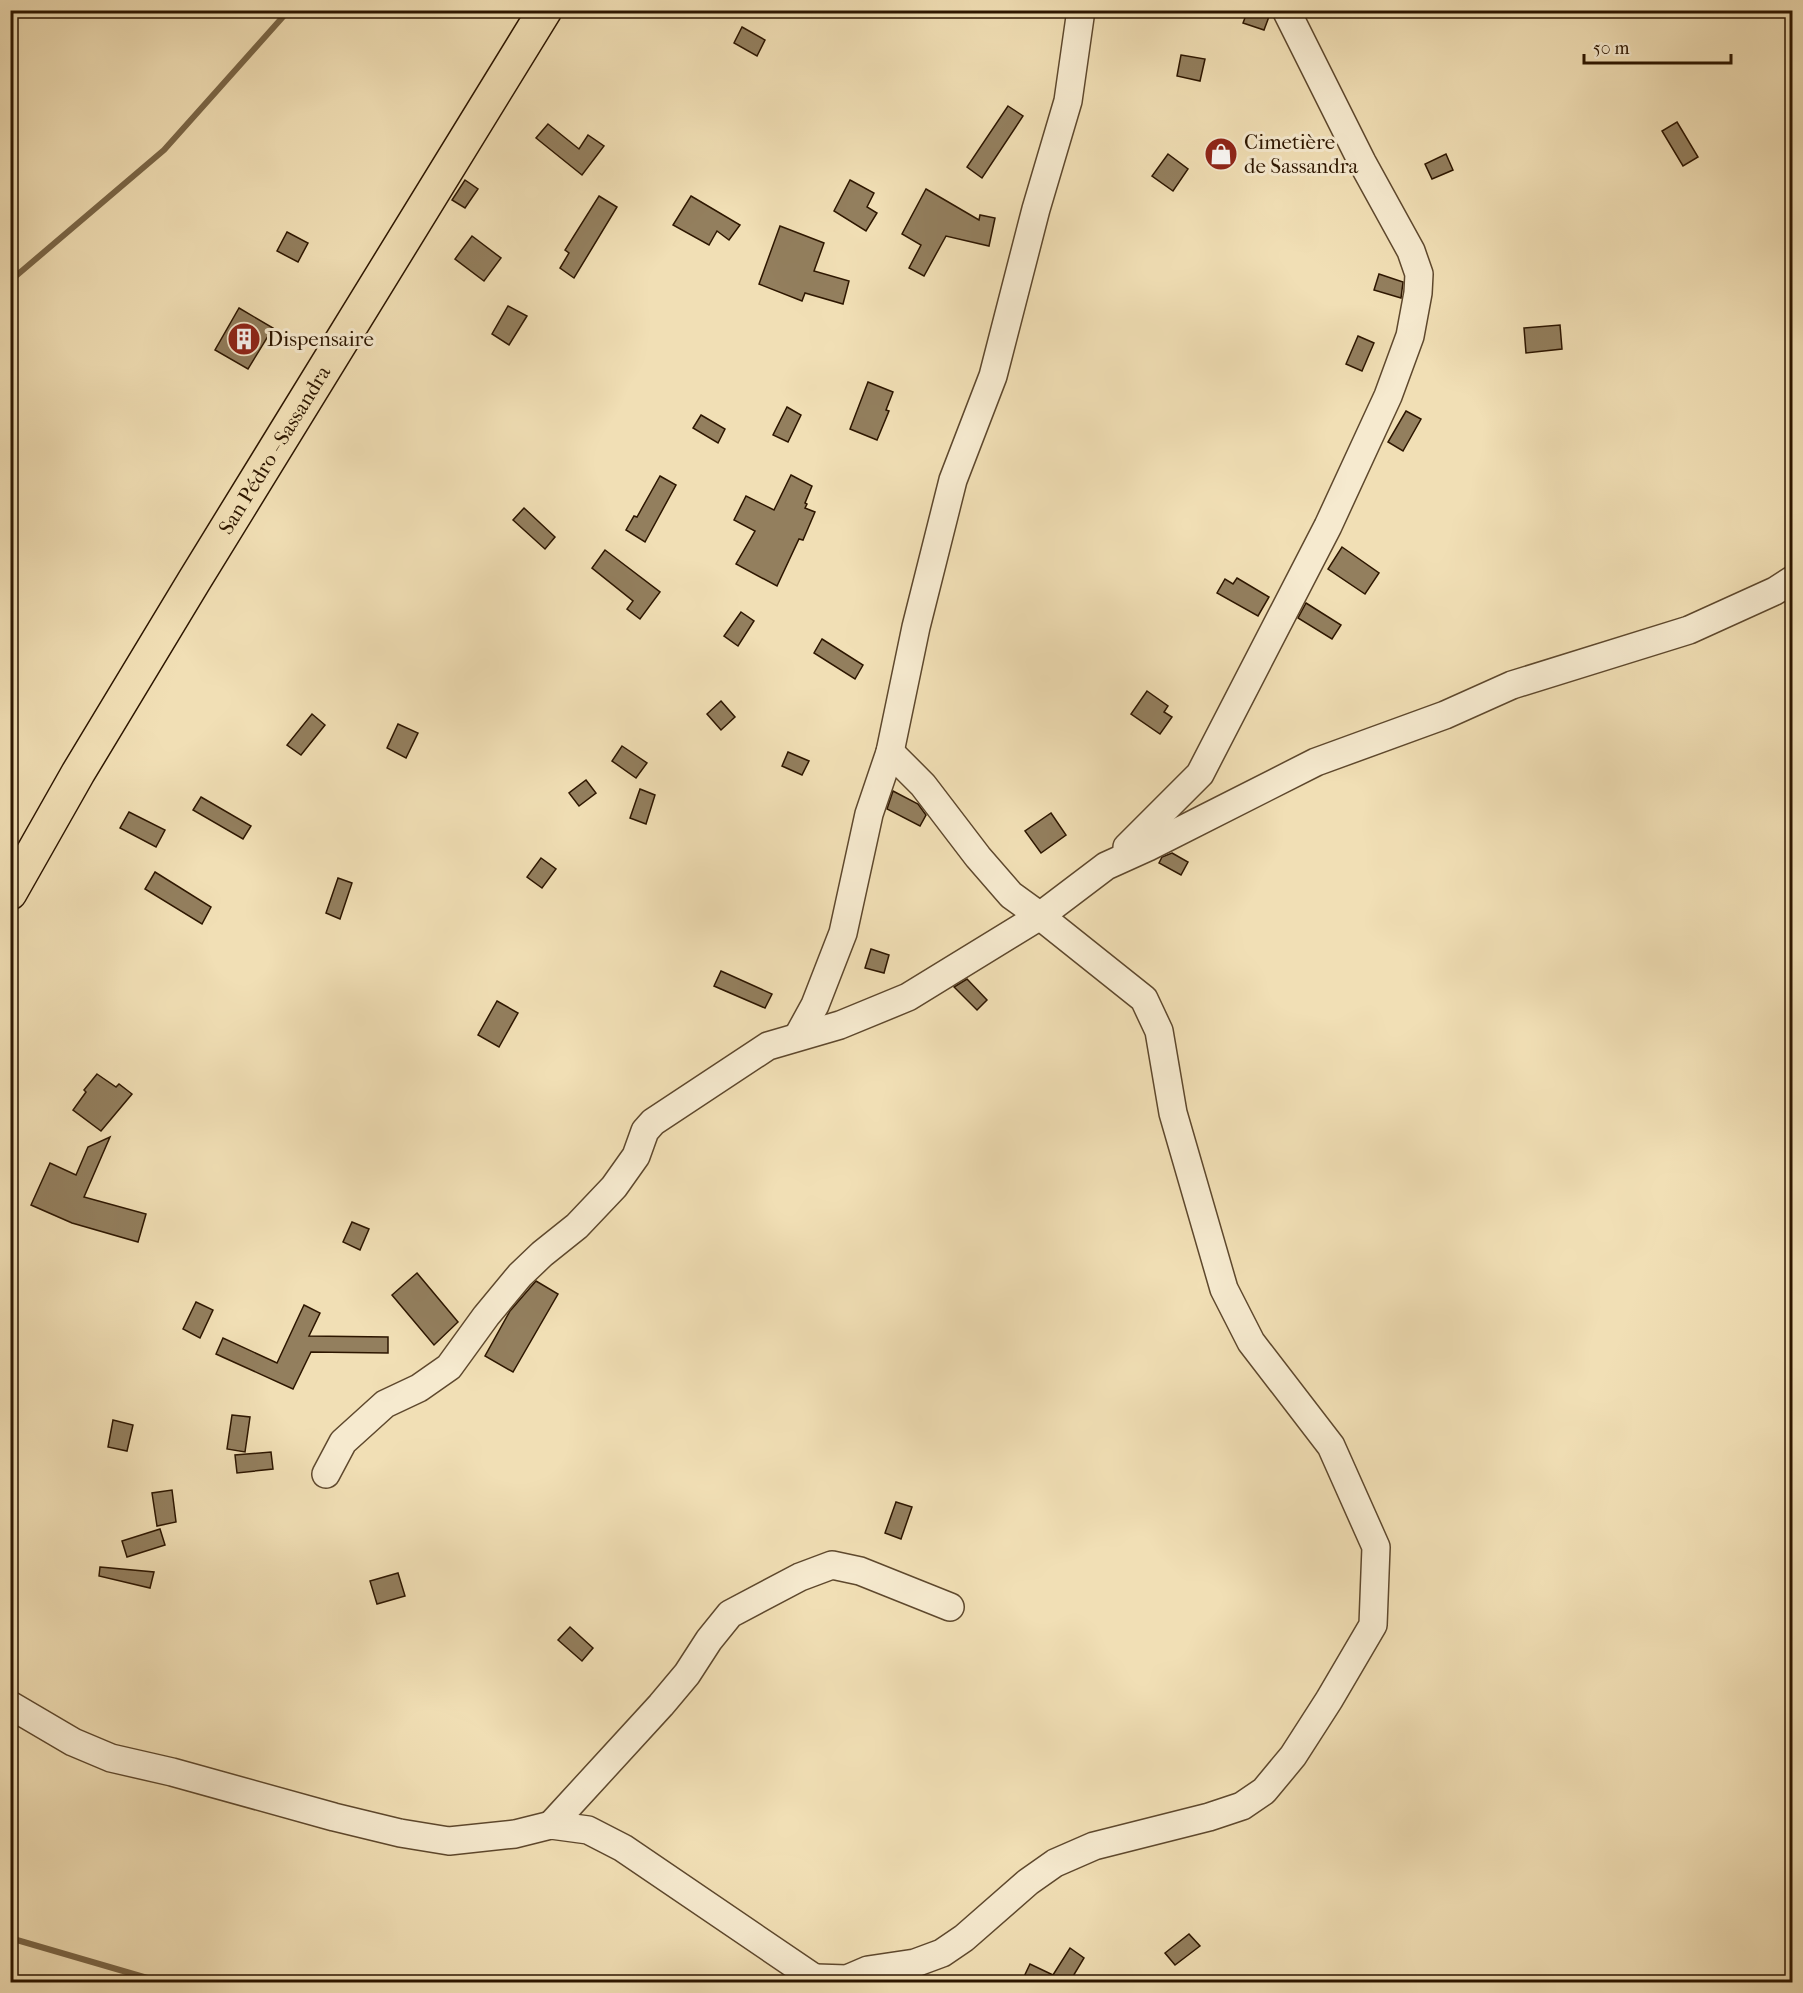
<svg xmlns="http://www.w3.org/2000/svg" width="1803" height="1993" font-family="'IM FELL French Canon',serif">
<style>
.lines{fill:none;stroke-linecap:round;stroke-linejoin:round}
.stream{stroke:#7a6647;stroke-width:6}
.building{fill:#937f5e;stroke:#2d1600;stroke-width:1.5}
.minor-casing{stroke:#5e482d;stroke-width:30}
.major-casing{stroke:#2d1600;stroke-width:36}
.minor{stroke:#f6eacf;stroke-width:27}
.major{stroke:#f1dfb5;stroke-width:33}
.labels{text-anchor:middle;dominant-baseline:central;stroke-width:6;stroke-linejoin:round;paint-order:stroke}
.poi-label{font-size:21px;fill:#2d1600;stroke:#f6eacf;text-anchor:start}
.street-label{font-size:21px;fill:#2d1600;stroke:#f6eacf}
</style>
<rect width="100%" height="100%" fill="#f1dfb5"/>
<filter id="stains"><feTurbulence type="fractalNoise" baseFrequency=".00333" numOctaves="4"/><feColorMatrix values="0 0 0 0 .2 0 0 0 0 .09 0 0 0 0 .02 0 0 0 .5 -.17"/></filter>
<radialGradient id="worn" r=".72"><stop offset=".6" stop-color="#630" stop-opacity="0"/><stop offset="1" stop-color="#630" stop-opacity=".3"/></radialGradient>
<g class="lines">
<!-- stream -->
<g class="stream">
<path d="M 10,281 L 164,150 L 289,10"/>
<path d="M 10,1938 L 161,1982"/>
</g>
</g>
<!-- building -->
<g class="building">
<path d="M 1248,10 L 1261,10 L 1270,14 L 1264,30 L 1243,23 Z"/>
<path d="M 742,27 L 765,40 L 757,56 L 734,43 Z"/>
<path d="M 1181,55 L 1205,59 L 1200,81 L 1177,76 Z"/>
<path d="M 1008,106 L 1023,116 L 982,178 L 967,167 Z"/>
<path d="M 1677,122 L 1698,157 L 1683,166 L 1662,131 Z"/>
<path d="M 548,124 L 579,149 L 588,135 L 604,146 L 582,175 L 536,138 Z"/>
<path d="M 1168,154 L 1188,169 L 1173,191 L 1152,176 Z"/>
<path d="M 1446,154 L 1453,170 L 1432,179 L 1425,164 Z"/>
<path d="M 465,180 L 478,189 L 465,208 L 452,200 Z"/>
<path d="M 850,180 L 874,193 L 867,207 L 877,213 L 866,231 L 834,211 Z"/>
<path d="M 926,189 L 979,220 L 980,215 L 995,218 L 989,246 L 946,236 L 924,276 L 909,268 L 921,245 L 902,234 Z"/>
<path d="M 599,196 L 617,207 L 574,278 L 560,268 L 569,253 L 565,250 Z"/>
<path d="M 691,196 L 740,225 L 729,240 L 717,231 L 709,245 L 673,225 Z"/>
<path d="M 780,226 L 824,243 L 814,271 L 849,281 L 843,304 L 805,293 L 802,301 L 759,284 Z"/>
<path d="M 287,232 L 308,243 L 298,262 L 277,251 Z"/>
<path d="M 472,236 L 501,258 L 484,281 L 455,259 Z"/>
<path d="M 1379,274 L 1403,282 L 1401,298 L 1374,290 Z"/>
<path d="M 508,306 L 527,316 L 509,345 L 492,334 Z"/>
<path d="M 239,308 L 273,328 L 248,369 L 215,350 Z"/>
<path d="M 1560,325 L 1562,349 L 1526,353 L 1524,328 Z"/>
<path d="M 1358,336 L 1374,343 L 1362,371 L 1346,364 Z"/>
<path d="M 868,382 L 893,392 L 886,410 L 889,411 L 877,440 L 850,429 Z"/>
<path d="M 787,407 L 801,415 L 788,442 L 773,435 Z"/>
<path d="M 1406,411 L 1421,419 L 1403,451 L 1388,442 Z"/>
<path d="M 701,415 L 725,429 L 718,443 L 693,428 Z"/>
<path d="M 791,475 L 812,486 L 805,503 L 807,504 L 805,508 L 815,512 L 803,540 L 799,539 L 777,586 L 736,564 L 755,531 L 734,520 L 746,496 L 774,510 Z"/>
<path d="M 660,476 L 676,485 L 645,542 L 626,530 L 634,516 L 637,517 Z"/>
<path d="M 524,508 L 555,537 L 545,549 L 513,520 Z"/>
<path d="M 1342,547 L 1379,573 L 1365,594 L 1328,569 Z"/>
<path d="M 605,550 L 660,592 L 640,619 L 627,609 L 633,601 L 592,568 Z"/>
<path d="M 1237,578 L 1269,597 L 1258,616 L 1217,593 L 1225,579 L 1233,584 Z"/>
<path d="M 1306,603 L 1341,625 L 1332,639 L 1298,618 Z"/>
<path d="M 741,612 L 754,621 L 738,646 L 724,636 Z"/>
<path d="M 822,639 L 863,665 L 855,679 L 814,653 Z"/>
<path d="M 1147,691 L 1168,706 L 1164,712 L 1172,717 L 1160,734 L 1131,714 Z"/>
<path d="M 721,701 L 735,717 L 721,730 L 707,714 Z"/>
<path d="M 312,714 L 325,725 L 301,755 L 287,745 Z"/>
<path d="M 398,724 L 418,733 L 406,758 L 387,748 Z"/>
<path d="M 622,746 L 647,763 L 636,778 L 612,761 Z"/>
<path d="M 788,752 L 809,761 L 802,775 L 782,766 Z"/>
<path d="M 586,780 L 596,793 L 579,806 L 569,793 Z"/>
<path d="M 640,789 L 655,795 L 646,824 L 630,818 Z"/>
<path d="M 893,791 L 918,804 L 926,815 L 920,826 L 887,809 Z"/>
<path d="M 201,797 L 251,826 L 243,839 L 193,810 Z"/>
<path d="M 129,812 L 165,830 L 156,847 L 120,828 Z"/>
<path d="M 1051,813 L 1066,835 L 1041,853 L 1025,831 Z"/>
<path d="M 1172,853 L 1188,862 L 1181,875 L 1159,863 L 1162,857 Z"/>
<path d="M 541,858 L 556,869 L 542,888 L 527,877 Z"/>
<path d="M 155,872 L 211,907 L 202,924 L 145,889 Z"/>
<path d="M 338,878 L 352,883 L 340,919 L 326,913 Z"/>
<path d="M 871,949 L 889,955 L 884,973 L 865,968 Z"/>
<path d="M 721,971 L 772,994 L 765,1008 L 714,986 Z"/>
<path d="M 967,979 L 987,1000 L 977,1010 L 954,987 Z"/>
<path d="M 497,1001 L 518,1013 L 499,1047 L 478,1035 Z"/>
<path d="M 97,1074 L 116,1087 L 119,1084 L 132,1094 L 101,1131 L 73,1110 L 86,1092 L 84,1090 Z"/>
<path d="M 110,1137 L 84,1197 L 146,1214 L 138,1242 L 72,1223 L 31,1205 L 50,1163 L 76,1175 L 88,1147 Z"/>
<path d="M 352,1222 L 369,1229 L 360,1250 L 343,1242 Z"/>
<path d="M 417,1273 L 458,1322 L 434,1345 L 392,1295 Z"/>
<path d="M 536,1281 L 558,1294 L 513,1372 L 485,1356 L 510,1311 Z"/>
<path d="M 196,1302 L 213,1310 L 200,1338 L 183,1329 Z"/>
<path d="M 304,1305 L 320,1313 L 309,1336 L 388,1337 L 388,1353 L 311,1352 L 293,1389 L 216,1354 L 223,1338 L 277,1363 Z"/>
<path d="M 232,1415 L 250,1417 L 245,1452 L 227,1449 Z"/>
<path d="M 113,1420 L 133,1425 L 127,1451 L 108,1447 Z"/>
<path d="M 271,1452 L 273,1469 L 237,1473 L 235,1455 Z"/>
<path d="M 172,1490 L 176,1522 L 157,1526 L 152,1493 Z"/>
<path d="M 896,1502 L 912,1507 L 901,1539 L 885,1533 Z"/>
<path d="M 160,1529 L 165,1545 L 127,1557 L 122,1541 Z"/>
<path d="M 100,1567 L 154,1572 L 150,1588 L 99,1576 Z"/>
<path d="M 398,1573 L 405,1596 L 377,1604 L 370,1581 Z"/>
<path d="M 570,1627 L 593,1648 L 582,1661 L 558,1640 Z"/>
<path d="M 1189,1934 L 1200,1946 L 1175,1965 L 1165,1953 Z"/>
<path d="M 1070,1948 L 1084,1958 L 1069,1983 L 1021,1983 L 1030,1964 L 1053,1975 Z"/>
</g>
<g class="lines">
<!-- minor casing -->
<g class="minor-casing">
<g id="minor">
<path d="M 1127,847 L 1200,774 L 1328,526 L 1388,396 L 1410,336 L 1418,293 L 1419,274 L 1411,251 L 1362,162 L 1286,10"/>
<path d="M 798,1036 L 815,1005 L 843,933 L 869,814 L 890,752 L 916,627 L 953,480 L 993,376 L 1036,209 L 1068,101 L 1081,10"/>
<path d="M 326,1474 L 343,1442 L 385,1404 L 419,1388 L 449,1367 L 486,1316 L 520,1275 L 542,1254 L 577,1226 L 614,1187 L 636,1156 L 645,1131 L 653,1122 L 768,1046 L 840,1025 L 908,997 L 1040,916 L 1106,866 L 1148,847 L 1316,762 L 1445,715 L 1512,685 L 1689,630 L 1775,591 L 1792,580"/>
<path d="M 10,1705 L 73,1742 L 111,1758 L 172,1772 L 334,1817 L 400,1833 L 449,1841 L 515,1834 L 551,1825 L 588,1830 L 623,1848 L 820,1982"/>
<path d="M 551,1825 L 661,1705 L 687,1674 L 709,1640 L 730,1614 L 800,1577 L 832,1565 L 860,1571 L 950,1607"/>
<path d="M 816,1978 L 847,1979 L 868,1970 L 915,1963 L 942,1953 L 964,1938 L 1028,1882 L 1055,1863 L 1094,1846 L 1209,1817 L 1242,1806 L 1264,1791 L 1293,1756 L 1329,1700 L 1373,1625 L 1376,1547 L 1331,1446 L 1251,1342 L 1224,1289 L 1173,1113 L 1159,1031 L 1144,999 L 1040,916 L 1011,895 L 978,857 L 923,785 L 890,752"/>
</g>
</g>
<!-- major casing -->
<g class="major-casing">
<g id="major">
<path id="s1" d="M 10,893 L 78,773 L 194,581 L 545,10"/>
</g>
</g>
<!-- minor -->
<use href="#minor" class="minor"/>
<!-- major -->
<use href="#major" class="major"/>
</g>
<!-- icons -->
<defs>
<g id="shop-disc" transform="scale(1.725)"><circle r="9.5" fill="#8f2418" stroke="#f6eacf"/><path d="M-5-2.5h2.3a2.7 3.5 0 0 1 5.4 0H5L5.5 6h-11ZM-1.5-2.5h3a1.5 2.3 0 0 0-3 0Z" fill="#fff"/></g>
<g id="building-disc" transform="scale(1.725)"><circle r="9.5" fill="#8f2418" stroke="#f6eacf"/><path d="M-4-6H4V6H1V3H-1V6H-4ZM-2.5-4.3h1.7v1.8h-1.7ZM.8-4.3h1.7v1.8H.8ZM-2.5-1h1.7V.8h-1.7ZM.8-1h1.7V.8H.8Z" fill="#fff"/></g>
</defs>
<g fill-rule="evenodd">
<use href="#shop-disc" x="1221" y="154"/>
<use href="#building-disc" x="244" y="339"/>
</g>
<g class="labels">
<!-- poi labels -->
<g class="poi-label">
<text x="1244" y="142">Cimetière<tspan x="1244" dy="24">de Sassandra</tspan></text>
<text x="267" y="339">Dispensaire</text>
</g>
<!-- street labels -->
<g class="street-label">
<text stroke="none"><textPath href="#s1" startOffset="516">San Pédro - Sassandra</textPath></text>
</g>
</g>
<!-- margin -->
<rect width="1803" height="1993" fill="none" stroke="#f1dfb5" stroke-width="36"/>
<rect x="12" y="12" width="1779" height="1969" fill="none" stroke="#2d1600" stroke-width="3"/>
<rect x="18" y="18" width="1767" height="1957" fill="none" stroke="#2d1600" stroke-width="1.5"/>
<!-- scale -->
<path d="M1584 54v9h147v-9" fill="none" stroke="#2d1600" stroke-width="3"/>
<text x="1593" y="54" font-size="18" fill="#2d1600" stroke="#f6eacf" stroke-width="4.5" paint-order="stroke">50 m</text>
<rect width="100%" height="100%" filter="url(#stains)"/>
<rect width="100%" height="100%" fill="url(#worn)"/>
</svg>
